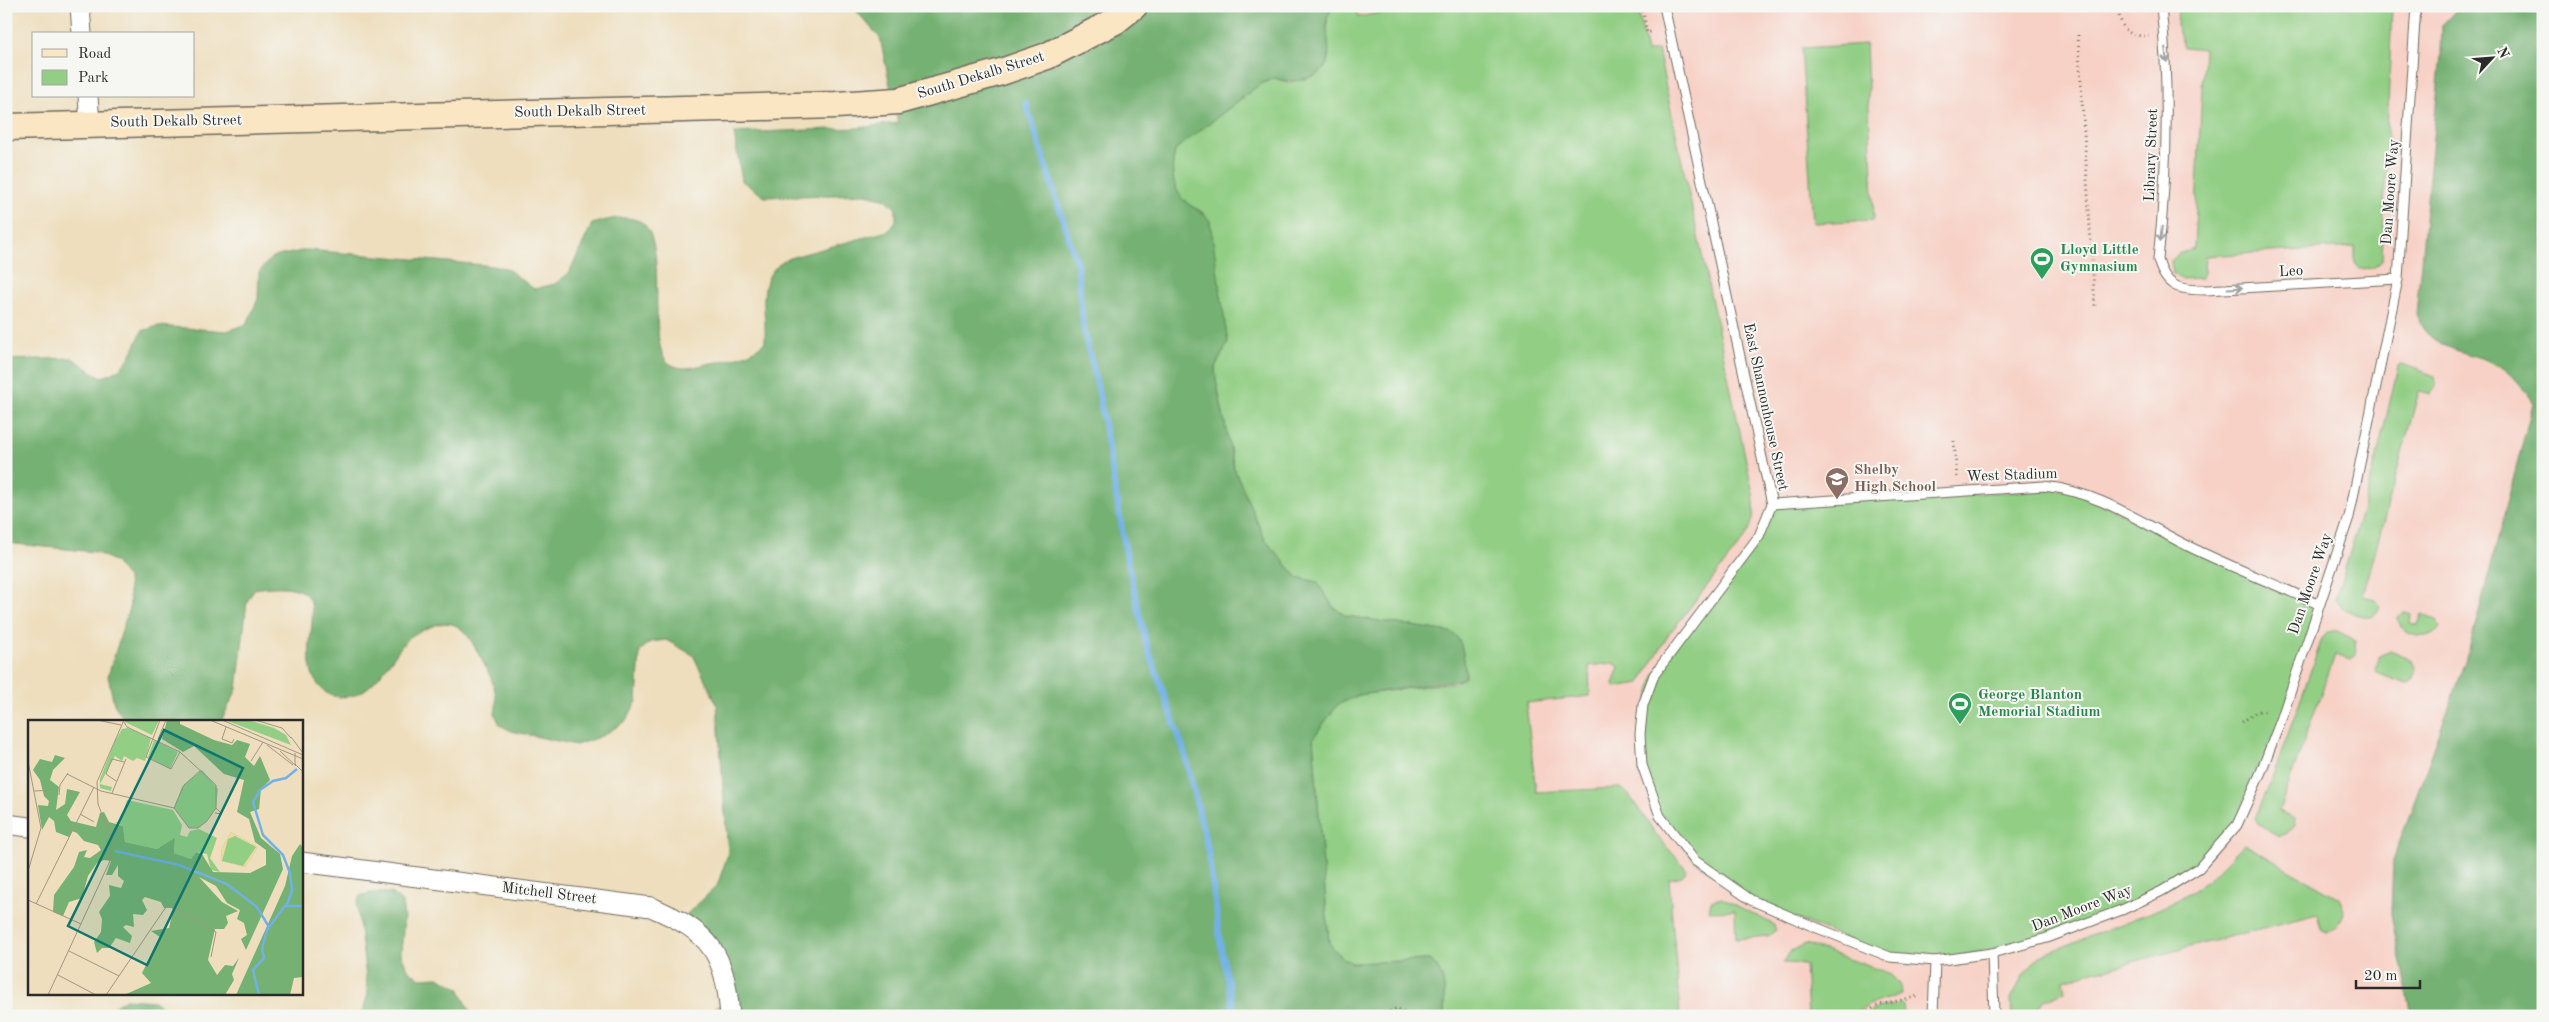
<svg xmlns="http://www.w3.org/2000/svg" width="2549" height="1022" font-family="'Old Standard TT',serif">
<style>
.built{fill:#f7d1c6}
.green{fill:#92ce84;stroke:#5e7c58}
.forest{fill:#75b172;stroke:#506e4e}
.lines{fill:none;stroke-linecap:round;stroke-linejoin:round}
.stream{stroke:#72b1e5;stroke-width:6}
.service-casing{stroke:#6f6a5e;stroke-width:11}
.minor-casing{stroke:#6f6a5e;stroke-width:21}
.secondary-casing{stroke:#6f6a5e;stroke-width:29}
.path{stroke:#6f6a5e;stroke-width:3;stroke-dasharray:1 4;stroke-linecap:butt}
.service{stroke:#fff;stroke-width:9}
.minor{stroke:#fff;stroke-width:19}
.secondary{stroke:#fbe6c4;stroke-width:26}
.oneway{stroke:#a0a0a0}
.labels{text-anchor:middle;dominant-baseline:central;stroke-width:4;stroke-linejoin:round;paint-order:stroke}
.street-label{font-size:15px;fill:#2b2b2b;stroke:#f6f6f2}
.leisure-label{font-size:15px;font-weight:bold;fill:#27864d;stroke:#f6f6f2;text-anchor:start}
.education-label{font-size:15px;font-weight:bold;fill:#785e54;stroke:#f6f6f2;text-anchor:start}
.inset-river{fill:none;stroke:#72b1e5;stroke-width:2.5}
.inset-road{fill:none;stroke:#a09683;stroke-width:1}
.view{fill:#0f766e;fill-opacity:0.15;stroke:#0f766e;stroke-width:2.5}
.inset-edge{fill:none;stroke:#2b2b2b;stroke-width:2.5}
</style>
<rect width="100%" height="100%" fill="#f6f6f2"/>
<filter id="ink" filterUnits="userSpaceOnUse"><feTurbulence type="fractalNoise" baseFrequency=".02" numOctaves="2"/><feDisplacementMap in="SourceGraphic" scale="10" xChannelSelector="R" yChannelSelector="G"/><feConvolveMatrix kernelMatrix="1 2 1 2 8 2 1 2 1" color-interpolation-filters="sRGB"/></filter>
<filter id="wash" filterUnits="userSpaceOnUse"><feTurbulence type="fractalNoise" baseFrequency=".0096" numOctaves="4" result="noise"/><feDisplacementMap in="SourceGraphic" scale="20" xChannelSelector="R" yChannelSelector="G"/><feGaussianBlur stdDeviation="1.12" result="paint"/><feColorMatrix in="noise" values="0 0 0 0 0 0 0 0 0 0 0 0 0 0 0 0 0 1.4 0 .05"/><feComposite in="paint" operator="in"/></filter>
<g filter="url(#wash)">
<rect width="100%" height="100%" fill="#eedebd"/>
<!-- built -->
<path class="built" d="M 1175,6 L 2543,6 L 2441,55 L 2416,314 L 2420,327 L 2430,339 L 2505,370 L 2523,387 L 2533,403 L 2466,661 L 2393,860 L 2391,915 L 2411,1016 L 1444,1016 L 1444,977 Z"/>
<!-- green -->
<g class="green">
<path d="M 1334,6 L 1355,6 L 1358,17 L 1416,6 L 1637,6 L 1647,52 L 1658,50 L 1753,493 C 1756,511 1754,522 1745,538 L 1669,634 L 1640,683 L 1615,687 L 1613,684 L 1619,667 L 1614,663 L 1589,666 L 1590,696 L 1526,703 L 1536,792 L 1621,788 L 1629,795 L 1658,837 L 1687,870 L 1682,876 L 1669,879 L 1680,1016 L 1444,1016 C 1444,995 1448,973 1429,960 L 1352,963 L 1341,957 L 1329,943 L 1313,738 L 1337,705 L 1359,695 L 1456,682 L 1466,675 C 1463,660 1465,639 1450,632 L 1346,616 L 1333,607 L 1317,582 L 1297,577 L 1265,540 L 1234,468 L 1216,380 L 1215,367 L 1225,349 L 1204,213 C 1198,209 1189,206 1184,201 C 1171,186 1170,167 1176,149 L 1259,85 L 1274,78 L 1291,83 L 1327,31 L 1327,17 Z"/>
<path d="M 2178,6 L 2392,6 L 2382,261 L 2373,268 L 2359,269 L 2355,263 L 2355,247 L 2205,256 L 2204,273 L 2201,278 L 2181,279 L 2173,274 L 2171,261 L 2178,254 L 2194,249 L 2204,49 L 2184,47 L 2177,27 Z"/>
<path d="M 1866,44 L 1874,220 L 1813,223 L 1801,48 Z"/>
<path d="M 2402,364 L 2435,376 L 2436,385 L 2430,394 L 2419,391 L 2363,596 L 2375,599 L 2380,606 C 2375,627 2341,611 2335,599 C 2361,522 2381,444 2398,366 Z"/>
<path d="M 2070,489 L 2318,604 L 2282,717 L 2237,825 L 2199,868 L 2162,891 L 2047,938 L 1935,961 L 1890,957 L 1751,900 L 1694,860 L 1660,816 L 1642,765 L 1640,734 L 1654,675 L 1759,536 L 1772,504 Z"/>
<path d="M 2406,612 L 2412,614 L 2411,623 L 2418,625 L 2422,614 L 2437,620 L 2440,626 C 2430,644 2399,637 2398,617 Z"/>
<path d="M 2331,631 L 2337,631 L 2355,640 L 2356,656 L 2351,660 L 2335,655 L 2279,811 L 2294,818 L 2295,826 L 2286,834 L 2279,836 L 2259,825 L 2255,818 L 2271,782 L 2322,639 L 2327,632 Z"/>
<path d="M 2390,651 L 2412,660 L 2416,669 L 2411,683 L 2407,684 L 2376,673 L 2375,670 L 2380,656 Z"/>
<path d="M 2244,844 L 2339,898 L 2345,913 L 2335,928 L 2326,932 L 2321,929 L 2317,914 L 2063,980 L 2065,991 L 2043,1001 L 2032,1016 L 2012,1016 L 2011,999 L 2024,974 L 2040,956 L 2171,904 L 2207,881 Z"/>
<path d="M 1722,898 L 1773,924 L 1776,930 L 1768,936 L 1736,939 L 1735,910 L 1709,911 L 1711,901 Z"/>
<path d="M 1805,944 L 1891,974 L 1901,987 L 1902,994 L 1871,1004 L 1852,1016 L 1808,1016 L 1805,964 L 1783,963 L 1790,952 Z"/>
<path d="M 1903,1003 L 1904,1016 L 1864,1016 L 1877,1008 Z"/>
</g>
<!-- forest -->
<g class="forest">
<path d="M 852,6 L 1334,6 C 1331,11 1327,15 1327,20 C 1325,41 1339,69 1311,77 C 1294,82 1291,82 1274,78 L 1259,85 L 1176,149 C 1170,166 1171,188 1185,201 C 1193,209 1203,211 1210,221 L 1228,343 L 1215,367 L 1216,380 L 1234,468 L 1265,540 L 1297,577 L 1317,582 L 1333,607 L 1346,616 L 1450,632 C 1465,639 1463,660 1466,675 L 1463,679 L 1358,695 L 1337,705 L 1313,738 L 1329,943 L 1341,957 L 1352,963 L 1429,960 C 1448,973 1444,995 1444,1016 L 704,1016 L 733,995 L 686,915 L 717,886 L 728,854 L 717,704 L 693,655 L 666,640 L 650,642 L 640,651 L 637,701 L 626,721 L 602,736 L 576,745 L 511,731 L 500,725 L 495,714 C 499,696 493,680 484,664 C 471,641 462,613 430,627 C 424,630 415,633 410,637 C 390,656 375,696 344,697 C 334,697 327,695 321,688 C 284,649 357,573 254,589 L 247,602 L 237,689 L 221,721 L 125,721 L 114,704 L 108,676 L 130,605 L 128,578 L 114,561 L 95,552 L 6,543 L 6,360 L 72,358 L 100,377 C 127,372 131,354 142,331 L 158,326 L 227,331 L 247,324 L 258,299 L 259,272 L 272,257 L 307,250 L 484,265 L 506,268 L 534,289 L 555,284 L 569,273 L 592,224 C 606,220 622,215 637,220 C 674,232 641,351 672,365 C 682,370 692,368 702,365 C 726,360 746,359 765,342 C 767,309 753,276 789,258 L 888,231 L 896,221 L 896,209 L 886,199 L 866,194 L 765,197 L 742,181 L 734,133 L 857,128 L 898,123 L 880,38 Z"/>
<path d="M 2465,6 L 2543,6 L 2543,1016 L 2412,1016 L 2391,915 L 2393,860 L 2466,661 L 2533,403 C 2525,391 2517,379 2506,370 C 2476,349 2428,355 2416,314 L 2441,54 L 2442,25 L 2458,8 Z"/>
<path d="M 370,893 L 391,893 L 402,902 L 404,917 L 401,954 L 409,971 L 420,978 L 438,977 L 459,988 L 472,1016 L 361,1016 L 368,994 L 357,905 L 360,896 Z"/>
<path d="M 126,999 L 154,1001 L 174,1016 L 99,1016 Z"/>
</g>
<g class="lines">
<!-- stream -->
<path class="stream" d="M 1026,103 L 1077,264 L 1084,332 L 1098,388 L 1126,553 L 1146,643 L 1184,751 L 1208,850 L 1221,948 L 1235,1016"/>
</g>
</g>
<g filter="url(#ink)">
<g class="lines">
<!-- service casing -->
<g class="service-casing">
<g id="service">
<path d="M 1664,6 L 1772,504 L 1759,536 L 1654,675 L 1643,705 L 1640,734 L 1642,765 L 1660,816 L 1694,860 L 1751,900 L 1810,925 L 1890,957 L 1935,961 L 1992,953 L 2047,938 L 2124,909 L 2162,891 L 2199,868 L 2237,825 L 2261,772 L 2282,717 L 2349,517 L 2398,279 L 2416,6"/>
<path d="M 2161,6 C 2170,92 2167,175 2158,260 C 2166,288 2179,290 2206,290 L 2398,279"/>
<path d="M 1772,504 L 2044,486 C 2099,492 2140,522 2188,546 C 2231,567 2275,584 2318,604"/>
<path d="M 1992,953 L 1994,1016"/>
<path d="M 1933,1016 L 1935,961"/>
</g>
</g>
<!-- minor casing -->
<g class="minor-casing">
<g id="minor">
<path d="M 80,6 L 82,34"/>
<path d="M 88,96 L 90,124"/>
<path d="M 6,824 L 29,827"/>
<path d="M 301,862 L 651,907 C 710,932 725,952 730,1016"/>
</g>
</g>
<!-- secondary casing -->
<g class="secondary-casing">
<path id="secondary" d="M 6,127 L 836,105 L 898,101 L 1001,72 L 1047,56 L 1115,21 L 1134,6"/>
</g>
<!-- path -->
<g class="path">
<path d="M 1642,6 L 1647,33 L 1654,31"/>
<path d="M 2117,6 C 2121,27 2125,37 2149,36"/>
<path d="M 2078,35 L 2095,307"/>
<path d="M 1954,441 L 1957,477"/>
<path d="M 2242,722 L 2258,711 L 2268,712"/>
<path d="M 1381,1016 L 1397,1008 L 1409,1016"/>
<path d="M 1859,1016 L 1879,1005 L 1920,996"/>
</g>
<!-- service -->
<use href="#service" class="service"/>
<!-- minor -->
<use href="#minor" class="minor"/>
<!-- secondary -->
<use href="#secondary" class="secondary"/>
</g>
<!-- one-way arrows -->
<defs><path id="oneway-shaft" d="M-6 0H5M1.5-3L5.5 0L1.5 3" fill="none" stroke-width="1.6" stroke-linecap="round" stroke-linejoin="round" transform="scale(1.25)"/></defs>
<g class="oneway">
<use href="#oneway-shaft" transform="translate(2166 55) rotate(84)"/>
<use href="#oneway-shaft" transform="translate(2161 234) rotate(96)"/>
<use href="#oneway-shaft" transform="translate(2235 288) rotate(-3)"/>
</g>
</g>
<!-- icons -->
<defs>
<g id="stadium-pin" transform="scale(1.25)"><path d="M0 17L-7.5 6A9.5 9.5 0 1 1 7.5 6Z" fill="#2e9e5b" stroke="#f6f6f2"/><path d="M0-5a6.5 5 0 1 0 0 10a6.5 5 0 1 0 0-10ZM-3.5-1.8h7v3.6h-7Z" fill="#fff"/></g>
<g id="school-pin" transform="scale(1.25)"><path d="M0 17L-7.5 6A9.5 9.5 0 1 1 7.5 6Z" fill="#8d6e63" stroke="#f6f6f2"/><path d="M0-5L7-2L0 1L-7-2ZM-4 1L0 2.5L4 1V4Q0 6-4 4Z" fill="#fff"/></g>
</defs>
<g fill-rule="evenodd">
<use href="#stadium-pin" x="2042" y="259"/>
<use href="#school-pin" x="1837" y="479"/>
<use href="#stadium-pin" x="1960" y="704"/>
</g>
<g class="labels">
<!-- street labels -->
<g class="street-label">
<text transform="translate(981 76) rotate(-17)">South Dekalb Street</text>
<text transform="translate(580 112) rotate(-1)">South Dekalb Street</text>
<text transform="translate(176 122) rotate(-1)">South Dekalb Street</text>
<text transform="translate(2152 155) rotate(-88)">Library Street</text>
<text transform="translate(2391 192) rotate(-86)">Dan Moore Way</text>
<text transform="translate(2291 272) rotate(-3)">Leo</text>
<text transform="translate(1765 407) rotate(78)">East Shannonhouse Street</text>
<text transform="translate(2012 476) rotate(-2)">West Stadium</text>
<text transform="translate(2311 584) rotate(-71)">Dan Moore Way</text>
<text transform="translate(549 894) rotate(7)">Mitchell Street</text>
<text transform="translate(2082 909) rotate(-21)">Dan Moore Way</text>
</g>
<!-- leisure labels -->
<g class="leisure-label">
<text x="2060" y="250">Lloyd Little<tspan x="2060" dy="17">Gymnasium</tspan></text>
<text x="1978" y="695">George Blanton<tspan x="1978" dy="17">Memorial Stadium</tspan></text>
</g>
<!-- education labels -->
<g class="education-label">
<text x="1854" y="470">Shelby<tspan x="1854" dy="17">High School</tspan></text>
</g>
</g>
<!-- overview -->
<g transform="translate(28 720)">
<rect width="275" height="275" fill="#eedebd"/>
<path d="M 131,0 L 124,15 L 97,2 L 97,0 ZM 197,0 L 220,0 L 246,8 L 258,15 L 263,25 ZM 100,8 L 123,18 L 117,41 L 109,38 L 105,41 L 96,36 L 94,41 L 87,36 L 72,64 L 84,67 L 83,71 L 72,68 L 72,59 L 87,21 L 94,9 ZM 126,20 L 150,32 L 142,49 L 120,37 ZM 174,50 L 190,69 L 188,88 L 179,101 L 170,108 L 161,108 L 146,88 L 154,67 ZM 99,80 L 145,90 L 154,105 L 152,115 L 159,117 L 162,111 L 171,109 L 189,118 L 182,138 L 192,152 L 183,150 L 179,134 L 168,132 L 163,139 L 146,133 L 147,119 L 129,129 L 97,122 L 95,106 L 87,102 L 92,102 ZM 203,112 L 230,127 L 217,147 L 193,141 L 194,128 Z" fill="#92ce84"/>
<path d="M 139,0 L 152,1 L 152,4 L 186,20 L 204,25 L 209,20 L 222,24 L 217,37 L 226,46 L 232,36 L 242,60 L 233,69 L 231,89 L 222,92 L 233,118 L 252,134 L 255,149 L 218,230 L 213,219 L 219,215 L 216,203 L 209,199 L 212,190 L 199,183 L 188,166 L 171,157 L 194,182 L 210,191 L 198,196 L 200,203 L 196,209 L 187,209 L 180,240 L 189,255 L 197,245 L 205,246 L 211,238 L 204,254 L 206,260 L 197,275 L 96,275 L 123,263 L 114,253 L 132,217 L 123,211 L 141,208 L 145,191 L 144,187 L 136,188 L 133,182 L 117,177 L 114,180 L 119,190 L 115,195 L 105,194 L 106,207 L 98,205 L 95,207 L 104,216 L 102,223 L 88,218 L 81,228 L 74,228 L 69,233 L 66,222 L 73,212 L 74,199 L 71,192 L 82,176 L 81,165 L 93,168 L 96,161 L 90,156 L 90,145 L 84,155 L 78,155 L 83,141 L 76,140 L 69,143 L 60,156 L 54,178 L 41,182 L 35,196 L 25,192 L 26,175 L 46,147 L 51,132 L 59,130 L 56,137 L 62,138 L 73,130 L 70,125 L 56,121 L 49,113 L 44,111 L 41,117 L 28,112 L 26,101 L 21,97 L 14,110 L 10,85 L 20,86 L 21,81 L 16,76 L 12,60 L 5,50 L 12,39 L 24,42 L 27,35 L 37,38 L 25,50 L 22,60 L 31,67 L 28,90 L 37,84 L 39,69 L 52,72 L 39,95 L 43,101 L 68,107 L 72,93 L 76,92 L 81,102 L 95,106 L 97,122 L 129,129 L 147,118 L 146,133 L 163,139 L 168,132 L 174,134 L 185,152 L 222,153 L 238,145 L 238,130 L 227,122 L 221,99 L 209,92 L 216,60 L 196,54 L 166,26 L 155,32 L 134,19 ZM 272,124 L 275,128 L 275,257 L 266,258 L 262,275 L 208,275 L 257,166 L 264,136 Z" fill="#75b172"/>
<path d="M 203,112 L 230,127 L 217,147 L 193,141 L 194,128 ZM 207,116 L 228,127 L 215,146 L 194,141 L 200,119 Z" fill="#eeda9e" fill-rule="evenodd"/>
<path class="inset-river" d="M 87,131 L 151,145 L 199,164 L 229,187 L 241,207M 258,186 L 275,186M 231,275 L 225,250 L 236,238 L 234,229 L 239,210 L 260,182 L 264,170 L 262,153 L 255,135 L 235,115 L 225,82 L 232,70 L 245,61 L 258,58 L 269,49"/>
<path class="inset-road" d="M 69,0 L 93,5M 132,0 L 118,37 L 143,49 L 152,32M 182,0 L 275,39M 194,0 L 275,35M 227,0 L 254,8 L 263,18M 198,7 L 194,19 L 204,23 L 206,19M 263,17 L 275,33M 130,19 L 138,0M 239,25 L 265,45M 252,31 L 268,46M 267,33 L 267,44 L 275,52M 0,41 L 13,108 L 0,151M 223,41 L 235,22M 39,54 L 73,71 L 146,88 L 161,108 L 170,108 L 179,101 L 188,88 L 188,65 L 152,32 L 99,7 L 96,2M 88,61 L 78,54 L 84,39 L 96,42M 6,71 L 25,70M 84,73 L 98,39M 31,75 L 32,65 L 40,53M 146,88 L 156,65 L 173,50M 187,93 L 194,94 L 188,88M 52,94 L 66,102M 0,180 L 53,204M 8,184 L 66,67M 41,231 L 91,256M 30,255 L 68,275M 20,275 L 82,141 L 84,121 L 70,84 L 69,62 L 96,0M 78,275 L 138,187 L 147,188 L 188,212 L 183,237"/>
<path class="view" d="M 136,10 L 215,48 L 119,245 L 40,206 Z"/>
<rect width="275" height="275" class="inset-edge"/>
</g>
<!-- margin -->
<rect width="2549" height="1022" fill="none" stroke="#f6f6f2" stroke-width="25"/>
<!-- legend -->
<rect x="32" y="32" width="162" height="65" fill="#f6f6f2" stroke="#a5a5a2"/>
<rect x="42" y="49" width="25" height="8" fill="#fbe6c4" stroke="#a5a5a2"/>
<text x="78" y="58" font-size="15" fill="#2b2b2b">Road</text>
<rect x="42" y="70" width="25" height="15" fill="#92ce84" stroke="#a5a5a2"/>
<text x="78" y="82" font-size="15" fill="#2b2b2b">Park</text>
<!-- north arrow -->
<g transform="translate(2492 58) rotate(64)" stroke="#f6f6f2" stroke-width="4" paint-order="stroke">
<path d="M0-4L9 19L0 12L-9 19Z" fill="#2b2b2b"/>
<text y="-8" font-size="14" font-weight="bold" text-anchor="middle" fill="#2b2b2b">N</text>
</g>
<!-- scale -->
<path d="M2356 980v8h64v-8" fill="none" stroke="#2b2b2b" stroke-width="2.5"/>
<text x="2364" y="980" font-size="15" fill="#2b2b2b" stroke="#f6f6f2" stroke-width="4" paint-order="stroke">20 m</text>
</svg>
